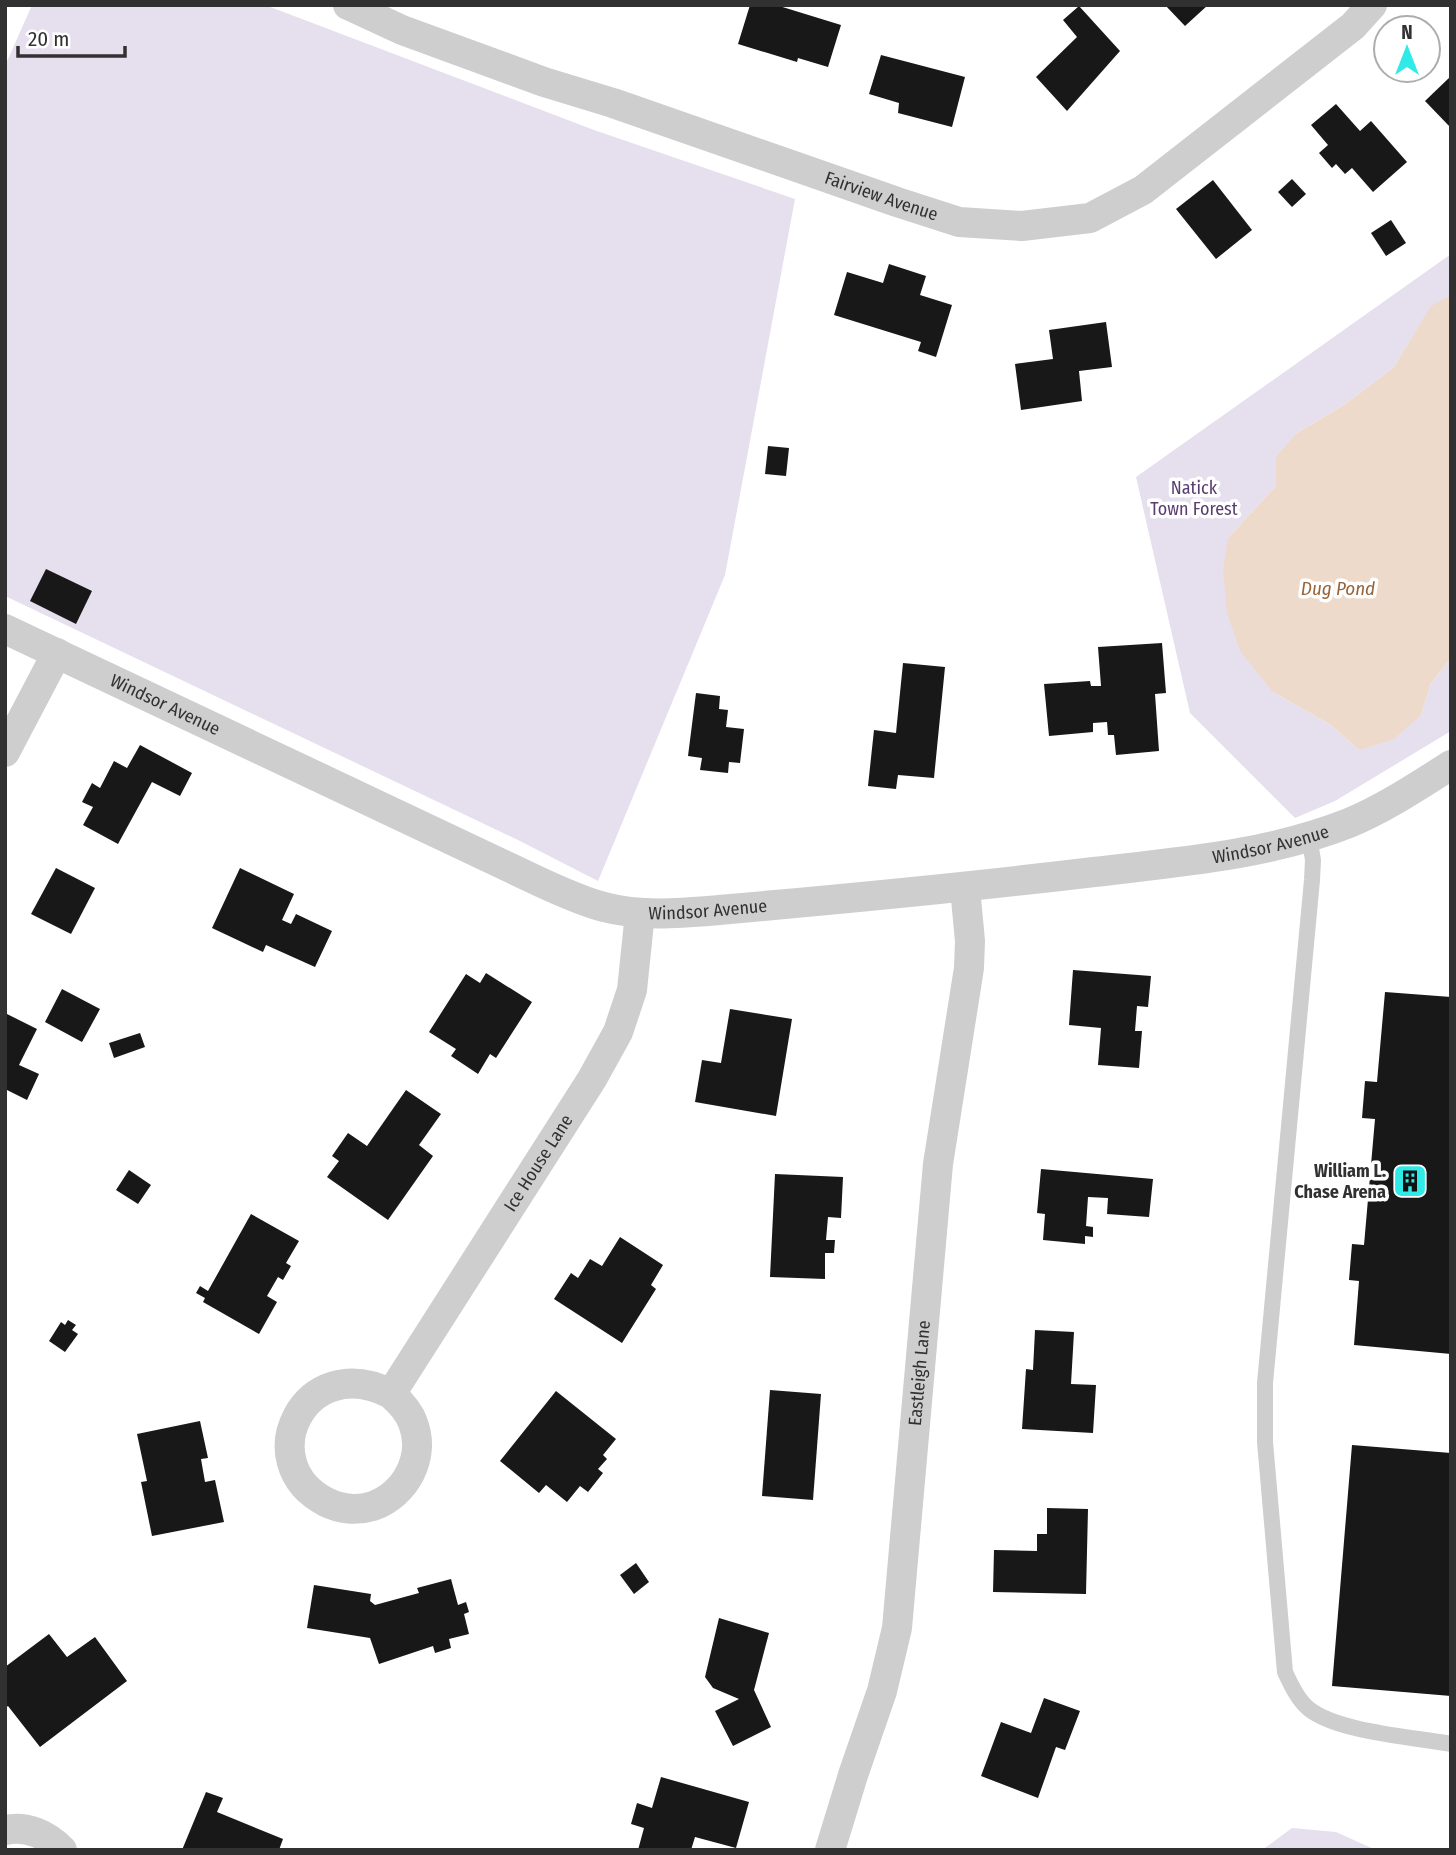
<svg xmlns="http://www.w3.org/2000/svg" width="1456" height="1855" font-family="'Fira Sans Condensed',sans-serif">
<style>
.green{fill:#e6dfee}
.water{fill:#eedacb}
.building{fill:#181818}
.lines{fill:none;stroke-linecap:round;stroke-linejoin:round}
.service{stroke:#cecece;stroke-width:16}
.minor{stroke:#cecece;stroke-width:30}
.labels{text-anchor:middle;dominant-baseline:central;stroke-width:7;stroke-linejoin:round;paint-order:stroke}
.street-label{font-size:18px;fill:#313131;stroke:#fff}
.park-label{font-size:18px;fill:#5a3c6e;stroke:#fff}
.poi-label{font-size:18px;font-weight:bold;fill:#313131;stroke:#fff;text-anchor:end}
.water-label{font-size:19px;font-style:italic;fill:#96643c;stroke:#fff}
</style>
<rect width="100%" height="100%" fill="#fff"/>
<!-- green -->
<g class="green">
<path d="M 32,5 L 265,5 L 594,130 L 795,199 L 725,575 L 598,881 L 518,840 L 5,596 L 5,66 Z"/>
<path d="M 1451,254 L 1451,295 L 1431,307 L 1394,367 L 1344,405 L 1297,433 L 1276,486 L 1228,538 L 1273,692 L 1331,725 L 1359,750 L 1421,715 L 1431,683 L 1451,658 L 1451,731 L 1335,801 L 1295,818 L 1190,713 L 1136,477 Z"/>
<path d="M 1292,1828 L 1336,1832 L 1376,1850 L 1262,1850 Z"/>
</g>
<!-- water -->
<path class="water" d="M 1451,295 L 1451,658 L 1431,683 L 1421,715 L 1394,739 L 1359,750 L 1331,725 L 1273,692 L 1240,651 L 1227,613 L 1223,569 L 1228,538 L 1276,486 L 1276,457 L 1297,433 L 1344,405 L 1394,367 L 1431,306 Z"/>
<!-- building -->
<g class="building">
<path d="M 750,5 L 776,5 L 841,25 L 828,67 L 798,58 L 797,62 L 738,44 Z"/>
<path d="M 1165,5 L 1208,5 L 1185,26 Z"/>
<path d="M 1079,6 L 1120,51 L 1067,111 L 1036,77 L 1077,37 L 1063,20 Z"/>
<path d="M 881,55 L 965,77 L 952,127 L 898,113 L 899,103 L 869,94 Z"/>
<path d="M 1451,76 L 1451,128 L 1425,101 Z"/>
<path d="M 1336,104 L 1360,131 L 1371,121 L 1407,162 L 1373,192 L 1352,168 L 1345,174 L 1336,164 L 1332,168 L 1319,153 L 1328,145 L 1311,125 Z"/>
<path d="M 1292,179 L 1306,194 L 1292,207 L 1278,192 Z"/>
<path d="M 1213,180 L 1252,230 L 1216,259 L 1176,209 Z"/>
<path d="M 1391,220 L 1406,243 L 1386,256 L 1371,233 Z"/>
<path d="M 889,264 L 926,276 L 920,295 L 952,305 L 936,357 L 918,351 L 921,342 L 834,315 L 847,272 L 883,283 Z"/>
<path d="M 1106,322 L 1112,367 L 1079,371 L 1082,401 L 1021,410 L 1015,364 L 1053,359 L 1049,330 Z"/>
<path d="M 768,446 L 789,448 L 786,476 L 765,474 Z"/>
<path d="M 46,569 L 92,591 L 76,624 L 30,601 Z"/>
<path d="M 1162,643 L 1166,693 L 1155,694 L 1159,751 L 1116,755 L 1114,735 L 1108,735 L 1107,722 L 1093,723 L 1093,732 L 1049,736 L 1044,684 L 1090,681 L 1091,686 L 1101,686 L 1098,647 Z"/>
<path d="M 903,663 L 945,667 L 934,778 L 898,775 L 896,789 L 868,786 L 874,730 L 896,733 Z"/>
<path d="M 696,693 L 720,696 L 719,709 L 728,710 L 726,727 L 744,729 L 740,763 L 729,762 L 728,773 L 700,770 L 702,758 L 688,756 Z"/>
<path d="M 140,745 L 192,773 L 180,796 L 152,782 L 118,844 L 83,825 L 93,807 L 82,802 L 92,783 L 100,788 L 114,761 L 127,768 Z"/>
<path d="M 56,868 L 95,888 L 71,934 L 31,914 Z"/>
<path d="M 240,868 L 294,894 L 282,920 L 291,924 L 296,914 L 332,931 L 315,967 L 266,945 L 263,952 L 212,928 Z"/>
<path d="M 1073,970 L 1151,976 L 1148,1007 L 1137,1006 L 1135,1031 L 1142,1031 L 1139,1068 L 1098,1065 L 1101,1028 L 1069,1025 Z"/>
<path d="M 486,973 L 532,1002 L 496,1058 L 490,1054 L 478,1074 L 451,1056 L 456,1049 L 429,1032 L 466,974 L 480,983 Z"/>
<path d="M 62,989 L 100,1009 L 82,1042 L 45,1022 Z"/>
<path d="M 1385,992 L 1451,997 L 1451,1354 L 1354,1345 L 1359,1281 L 1349,1280 L 1352,1244 L 1364,1245 L 1375,1119 L 1362,1118 L 1365,1081 L 1377,1082 Z"/>
<path d="M 730,1009 L 792,1019 L 776,1116 L 695,1102 L 702,1060 L 721,1063 Z"/>
<path d="M 5,1013 L 37,1029 L 19,1065 L 39,1074 L 27,1100 L 5,1089 Z"/>
<path d="M 140,1033 L 145,1047 L 114,1058 L 109,1043 Z"/>
<path d="M 406,1090 L 441,1114 L 419,1145 L 433,1156 L 388,1220 L 327,1177 L 339,1161 L 332,1156 L 348,1133 L 367,1146 Z"/>
<path d="M 1041,1169 L 1153,1179 L 1149,1217 L 1107,1214 L 1108,1198 L 1088,1197 L 1086,1226 L 1093,1227 L 1093,1237 L 1085,1236 L 1085,1244 L 1043,1240 L 1045,1214 L 1037,1213 Z"/>
<path d="M 129,1170 L 151,1185 L 138,1204 L 116,1190 Z"/>
<path d="M 775,1174 L 843,1177 L 841,1218 L 828,1217 L 826,1240 L 835,1240 L 834,1253 L 825,1253 L 825,1279 L 770,1277 Z"/>
<path d="M 251,1214 L 299,1241 L 286,1263 L 291,1266 L 283,1280 L 278,1277 L 267,1296 L 277,1302 L 259,1334 L 203,1302 L 205,1298 L 196,1293 L 200,1286 L 208,1291 Z"/>
<path d="M 620,1237 L 663,1265 L 651,1285 L 656,1289 L 622,1343 L 554,1299 L 571,1273 L 578,1278 L 590,1259 L 602,1266 Z"/>
<path d="M 68,1320 L 76,1325 L 72,1330 L 78,1334 L 65,1352 L 49,1341 L 61,1322 L 65,1325 Z"/>
<path d="M 1035,1330 L 1074,1332 L 1071,1384 L 1096,1385 L 1093,1433 L 1022,1429 L 1026,1369 L 1033,1370 Z"/>
<path d="M 770,1390 L 821,1394 L 813,1500 L 762,1496 Z"/>
<path d="M 556,1391 L 616,1439 L 603,1455 L 607,1459 L 598,1469 L 603,1473 L 588,1492 L 580,1486 L 567,1502 L 546,1485 L 539,1493 L 500,1461 Z"/>
<path d="M 200,1421 L 208,1458 L 201,1459 L 205,1482 L 215,1480 L 224,1522 L 152,1536 L 141,1482 L 147,1481 L 137,1434 Z"/>
<path d="M 1352,1445 L 1451,1453 L 1451,1696 L 1332,1686 Z"/>
<path d="M 1047,1508 L 1088,1509 L 1086,1594 L 993,1592 L 994,1550 L 1037,1551 L 1037,1534 L 1047,1534 Z"/>
<path d="M 636,1563 L 649,1582 L 634,1594 L 620,1575 Z"/>
<path d="M 451,1579 L 458,1605 L 466,1602 L 469,1612 L 464,1614 L 469,1634 L 449,1639 L 451,1648 L 435,1653 L 433,1646 L 379,1664 L 370,1638 L 307,1628 L 314,1585 L 371,1594 L 370,1601 L 375,1605 L 419,1593 L 417,1588 Z"/>
<path d="M 719,1618 L 769,1633 L 754,1690 L 771,1727 L 733,1746 L 715,1711 L 739,1699 L 713,1688 L 705,1677 Z"/>
<path d="M 49,1634 L 67,1657 L 95,1637 L 127,1681 L 40,1747 L 8,1706 L 5,1708 L 5,1667 Z"/>
<path d="M 1044,1698 L 1080,1711 L 1065,1750 L 1056,1747 L 1038,1798 L 981,1776 L 1001,1722 L 1031,1733 Z"/>
<path d="M 661,1777 L 749,1802 L 736,1848 L 695,1837 L 691,1850 L 638,1850 L 644,1828 L 631,1824 L 637,1803 L 652,1808 Z"/>
<path d="M 206,1792 L 223,1798 L 217,1812 L 283,1839 L 279,1850 L 182,1850 Z"/>
</g>
<g class="lines">
<!-- service -->
<path class="service" d="M 1309,837 L 1313,860 L 1312,880 L 1265,1383 L 1265,1442 L 1285,1672 C 1291,1685 1298,1700 1309,1709 C 1338,1732 1413,1737 1451,1744"/>
<!-- minor -->
<g class="minor">
<path id="s1" d="M 348,5 L 402,30 L 544,82 L 613,103 L 897,202 L 959,222 L 1022,226 L 1090,218 L 1143,190 L 1353,26 L 1372,5"/>
<path id="s2" d="M 5,629 L 538,881 C 560,891 581,901 604,907 C 641,917 682,913 719,910 C 844,899 969,887 1094,872 C 1180,862 1268,855 1349,823 C 1385,808 1418,786 1451,765"/>
<path d="M 5,752 L 57,653"/>
<path id="s3" d="M 391,1394 C 400,1402 409,1411 413,1423 C 426,1457 406,1494 373,1506 C 357,1511 340,1509 326,1502 C 250,1463 304,1349 391,1394 L 592,1079 L 618,1032 L 632,990 L 640,913"/>
<path d="M 5,1830 C 27,1825 47,1835 62,1850"/>
<path id="s4" d="M 830,1850 L 853,1775 L 882,1691 L 897,1628 L 938,1164 L 969,968 L 970,941 L 965,888"/>
</g>
</g>
<!-- icons -->
<defs>
<g id="building-square" transform="scale(1.75)"><rect x="-9" y="-9" width="18" height="18" rx="4" fill="#30eae7" stroke="#fff"/><path d="M-4-6H4V6H1V3H-1V6H-4ZM-2.5-4.3h1.7v1.8h-1.7ZM.8-4.3h1.7v1.8H.8ZM-2.5-1h1.7V.8h-1.7ZM.8-1h1.7V.8H.8Z" fill="#111"/></g>
</defs>
<g fill-rule="evenodd">
<use href="#building-square" x="1410" y="1181"/>
</g>
<g class="labels">
<!-- street labels -->
<g class="street-label">
<text stroke="none"><textPath href="#s1" startOffset="567">Fairview Avenue</textPath></text>
<text stroke="none"><textPath href="#s2" startOffset="177">Windsor Avenue</textPath></text>
<text stroke="none"><textPath href="#s2" startOffset="1332">Windsor Avenue</textPath></text>
<text stroke="none"><textPath href="#s2" startOffset="765">Windsor Avenue</textPath></text>
<text stroke="none"><textPath href="#s3" startOffset="670">Ice House Lane</textPath></text>
<text stroke="none"><textPath href="#s4" startOffset="488">Eastleigh Lane</textPath></text>
</g>
<!-- park labels -->
<g class="park-label">
<text x="1194" y="488">Natick<tspan x="1194" dy="21">Town Forest</tspan></text>
</g>
<!-- poi labels -->
<g class="poi-label">
<text x="1386" y="1171">William L.<tspan x="1386" dy="21">Chase Arena</tspan></text>
</g>
<!-- water labels -->
<g class="water-label">
<text x="1338" y="588">Dug Pond</text>
</g>
</g>
<!-- border -->
<rect width="1456" height="1855" fill="none" stroke="#313131" stroke-width="14"/>
<!-- north arrow -->
<g transform="translate(1407 49)"><circle r="33" fill="#ffffff" stroke="#adadad" stroke-width="2"/>
<path d="M0-5L12 26L0 18L-12 26Z" fill="#30eae7"/>
<text y="-10" font-size="19" font-weight="bold" text-anchor="middle" fill="#313131">N</text>
</g>
<!-- scale -->
<path d="M18 46v10h107v-10" fill="none" stroke="#313131" stroke-width="3.5"/>
<text x="28" y="46" font-size="21" fill="#313131" stroke="#ffffff" stroke-width="5" paint-order="stroke">20 m</text>
</svg>
